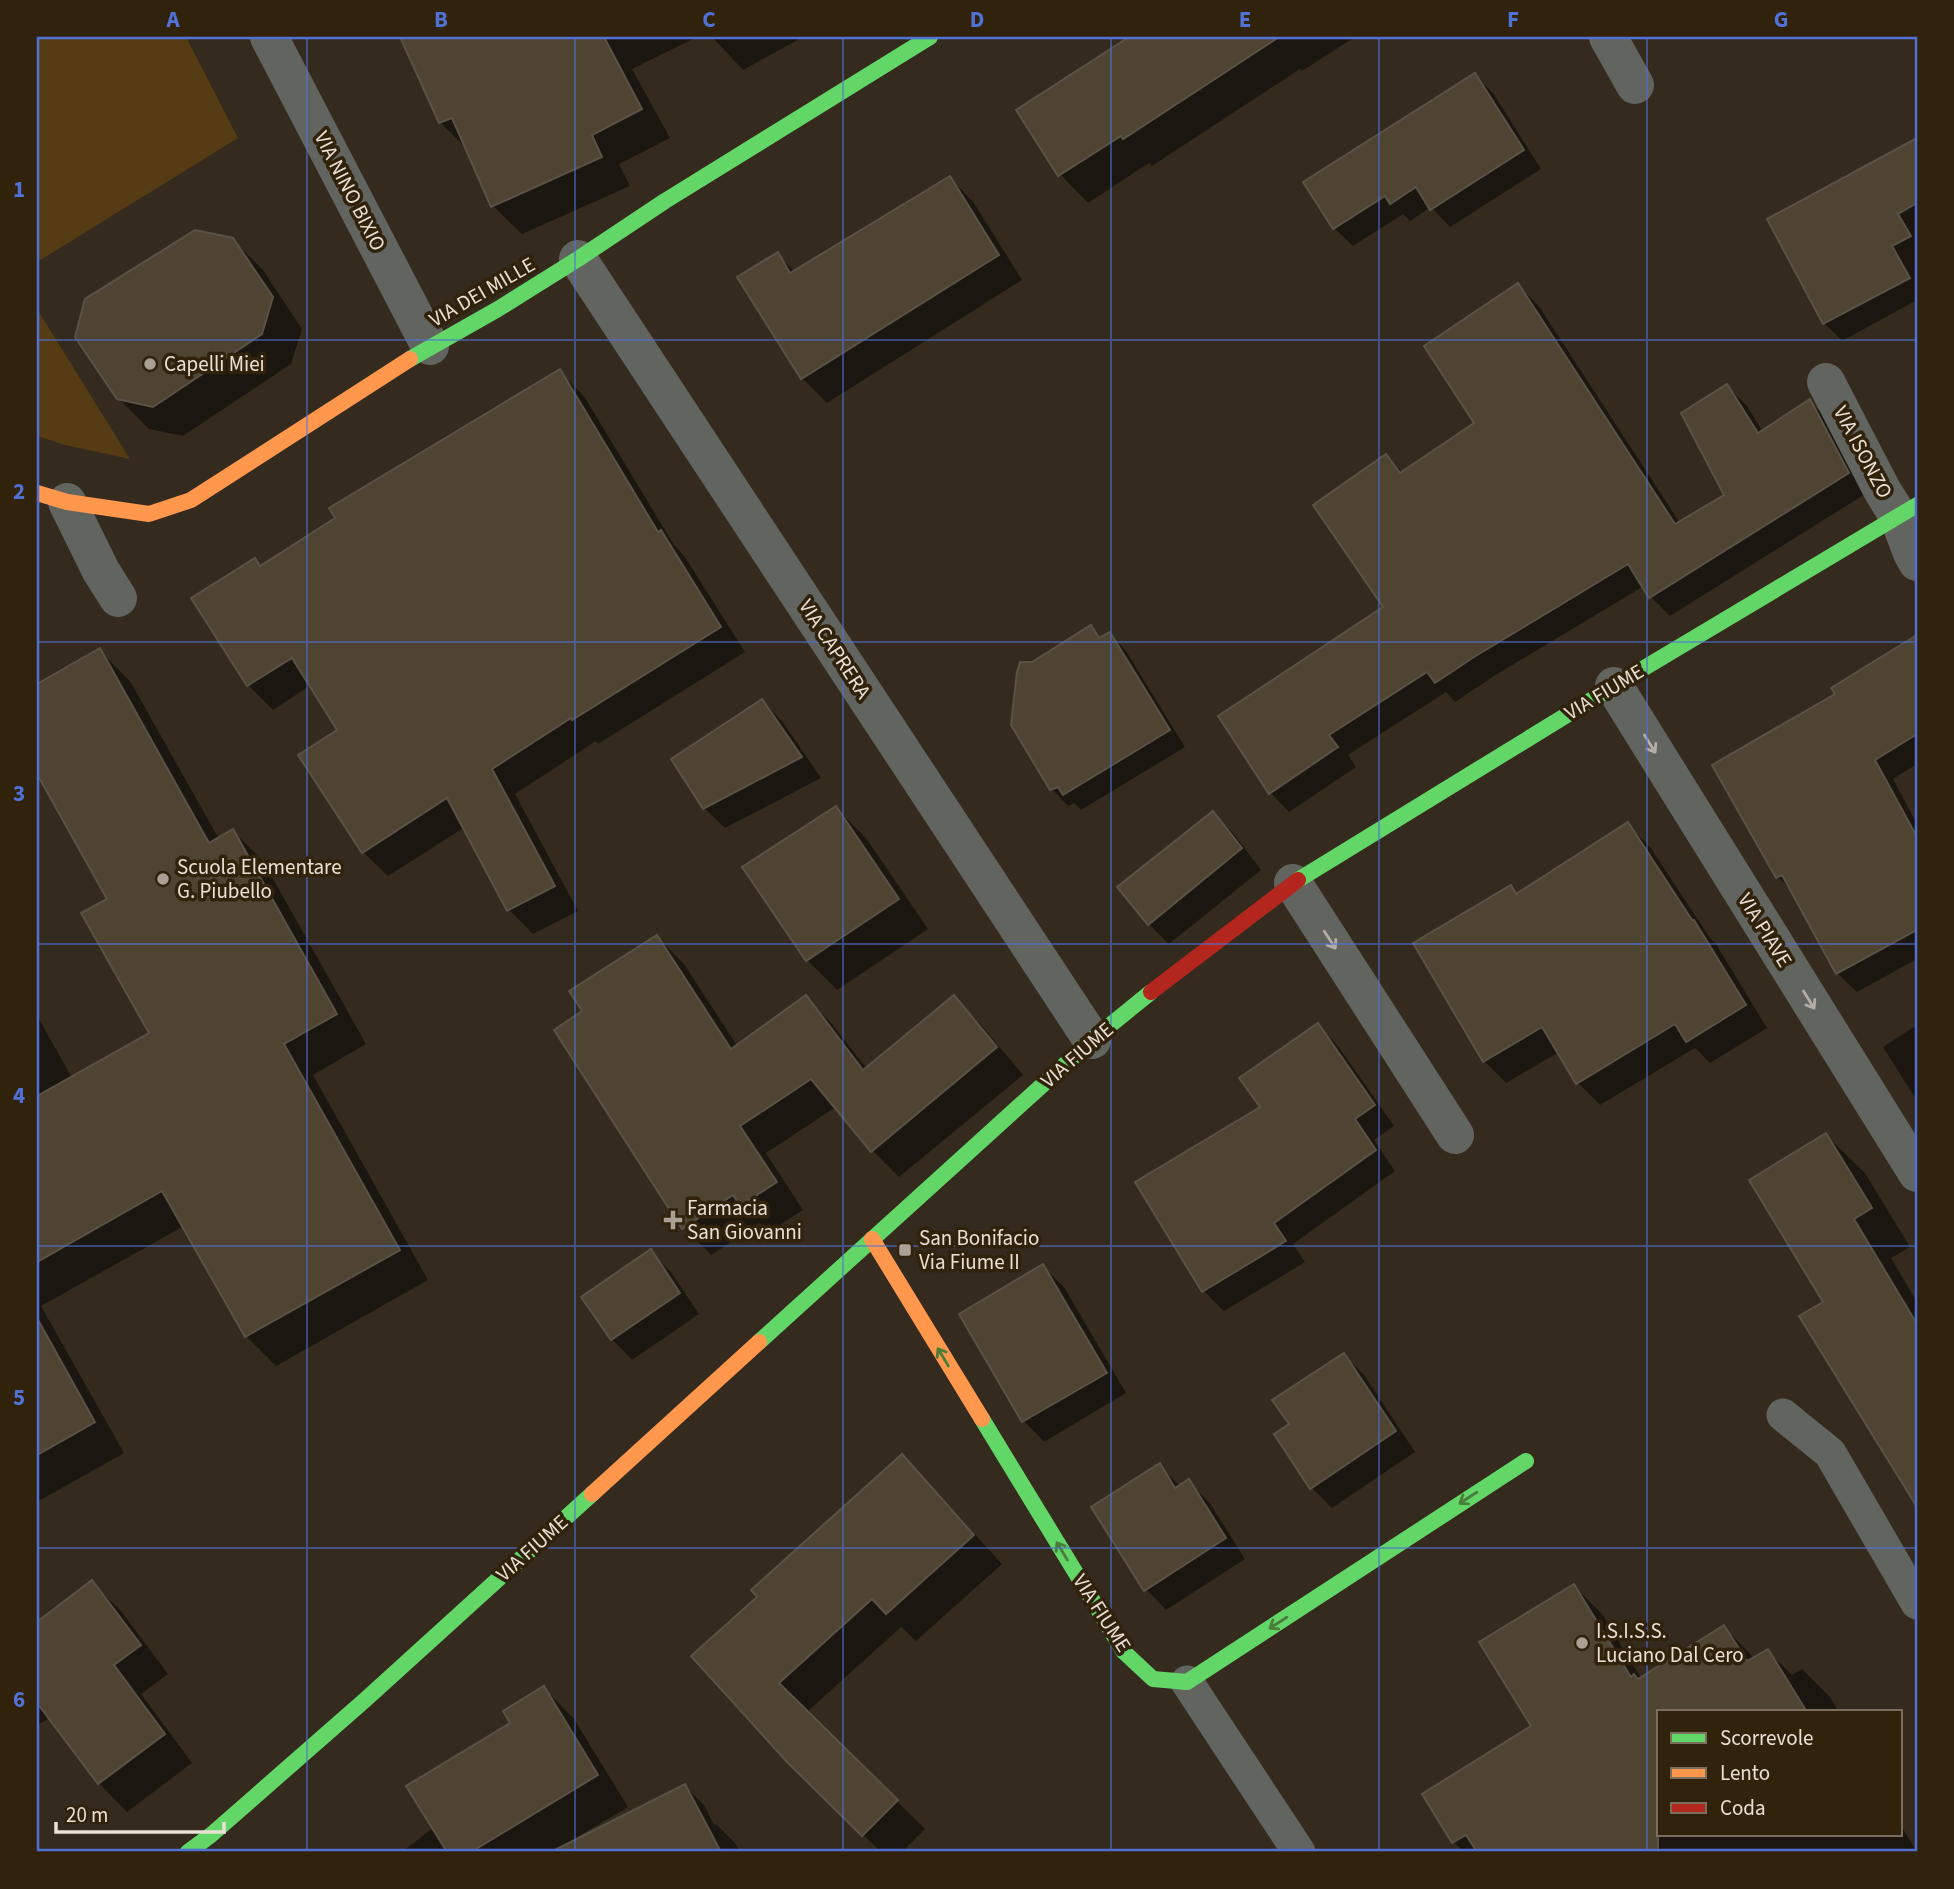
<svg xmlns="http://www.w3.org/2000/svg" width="1954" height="1889" font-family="'Source Sans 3',sans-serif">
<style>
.green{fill:#553c14}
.shadow{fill:#0007}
.building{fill:#4f4432;stroke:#595247;stroke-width:2}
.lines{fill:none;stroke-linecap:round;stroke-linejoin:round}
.lane{stroke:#626460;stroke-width:33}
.street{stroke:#626460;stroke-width:38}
.fast{stroke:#63d668;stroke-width:16}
.slow{stroke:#ff974d;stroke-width:16}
.jam{stroke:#b3261e;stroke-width:16}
.oneway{stroke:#b4aea5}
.oneway2{stroke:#4a7c3a}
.grid{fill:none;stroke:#5072d7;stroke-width:2;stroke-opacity:0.55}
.poi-dot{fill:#aaa194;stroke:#31220c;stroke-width:2.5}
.labels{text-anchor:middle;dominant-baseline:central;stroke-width:7;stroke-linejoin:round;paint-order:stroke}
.street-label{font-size:21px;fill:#eae0d3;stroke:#31220c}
.poi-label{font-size:21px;fill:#eae0d3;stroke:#31220c;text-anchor:start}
.neatline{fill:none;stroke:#5072d7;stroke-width:2.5}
.grid-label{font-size:23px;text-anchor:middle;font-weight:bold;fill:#5072d7}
</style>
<rect width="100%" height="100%" fill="#342b1e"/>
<!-- green -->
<g class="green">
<path d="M 37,37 L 186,37 L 238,138 L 37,262 Z"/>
<path d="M 37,309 L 130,459 L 65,445 L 37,436 Z"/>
</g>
<!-- shadow -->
<g class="shadow">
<path d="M 402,37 L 697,37 L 632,69 L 670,138 L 619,164 L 630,186 L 522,234 L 493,206 L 468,150 L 440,122 Z"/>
<path d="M 712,37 L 803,37 L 743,70 Z"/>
<path d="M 1132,37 L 1355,37 L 1302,71 L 1300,69 L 1152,166 L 1149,163 L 1088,203 L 1060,174 L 1019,111 Z"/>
<path d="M 1475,75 L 1493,93 L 1541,169 L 1450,227 L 1431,207 L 1410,221 L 1403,214 L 1353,246 L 1334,228 Z"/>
<path d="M 1907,172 L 1917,192 L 1917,230 L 1914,231 L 1917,237 L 1917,300 L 1842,341 L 1824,323 Z"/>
<path d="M 950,178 L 974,203 L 1022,280 L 827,403 L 802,378 L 777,254 L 795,272 Z"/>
<path d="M 232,239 L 263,270 L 302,329 L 291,364 L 183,436 L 149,429 L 118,398 Z"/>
<path d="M 1518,286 L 1538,305 L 1680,523 L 1726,496 L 1727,386 L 1747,406 L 1763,432 L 1810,402 L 1830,421 L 1867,493 L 1670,616 L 1651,597 L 1644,586 L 1494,676 L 1455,702 L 1446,692 L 1348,755 L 1356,767 L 1289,812 L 1270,792 L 1385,608 L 1386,456 L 1403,473 L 1477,423 Z"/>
<path d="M 560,372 L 584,396 L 674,545 L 685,557 L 745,652 L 598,744 L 596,741 L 515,794 L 578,911 L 533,934 L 509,910 L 465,827 L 388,876 L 363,852 L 339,731 L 311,685 L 273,710 L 248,685 L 194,598 L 255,560 L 262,567 Z"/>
<path d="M 1090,627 L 1102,639 L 1110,634 L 1126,651 L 1185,747 L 1081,810 L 1074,803 L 1068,806 L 1052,789 L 1032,664 Z"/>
<path d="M 1911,641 L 1917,647 L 1917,764 L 1893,779 L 1917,824 L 1917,959 L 1857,992 L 1837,973 L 1795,894 L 1778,877 L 1714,766 L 1837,695 Z"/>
<path d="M 100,651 L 130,681 L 219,839 L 233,831 L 263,861 L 366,1044 L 313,1075 L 428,1280 L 276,1366 L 246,1336 L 184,1226 L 41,1306 L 124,1453 L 37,1502 L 37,1015 L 72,1078 L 151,1034 L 110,900 L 37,770 L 37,686 Z"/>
<path d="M 762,701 L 782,721 L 821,778 L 725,828 L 704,808 Z"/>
<path d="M 836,808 L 866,838 L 928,929 L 837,990 L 807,960 L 744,868 Z"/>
<path d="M 1213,813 L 1233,833 L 1261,870 L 1169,944 L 1149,924 Z"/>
<path d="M 1627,824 L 1650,847 L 1710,938 L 1716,944 L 1767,1028 L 1710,1063 L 1695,1048 L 1600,1105 L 1578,1083 L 1559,1052 L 1506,1083 L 1484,1061 L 1511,887 L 1518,895 Z"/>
<path d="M 657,937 L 684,964 L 738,1047 L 805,997 L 832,1024 L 867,1069 L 954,998 L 981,1025 L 1023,1075 L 899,1177 L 872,1150 L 836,1107 L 766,1153 L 803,1210 L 769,1232 L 760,1223 L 711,1255 L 684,1227 L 585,1011 Z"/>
<path d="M 1318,1025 L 1338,1046 L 1394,1126 L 1374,1140 L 1395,1171 L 1293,1244 L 1305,1262 L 1224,1311 L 1204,1291 L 1138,1183 L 1263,1108 Z"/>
<path d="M 1917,1025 L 1917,1101 L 1883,1047 Z"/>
<path d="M 1826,1135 L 1865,1173 L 1910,1247 L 1891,1258 L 1917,1302 L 1917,1504 L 1801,1317 L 1825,1302 Z"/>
<path d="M 651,1252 L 671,1272 L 699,1314 L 632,1360 L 612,1339 L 584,1297 Z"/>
<path d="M 1043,1267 L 1064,1287 L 1126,1393 L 1044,1442 L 1024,1421 L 961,1315 Z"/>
<path d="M 1344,1355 L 1364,1375 L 1415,1452 L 1332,1508 L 1311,1487 L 1291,1425 Z"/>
<path d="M 902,1457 L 930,1485 L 1002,1564 L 916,1641 L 901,1627 L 807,1712 L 925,1829 L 902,1852 L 881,1852 L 786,1760 L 760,1597 Z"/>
<path d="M 1159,1466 L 1180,1486 L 1189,1482 L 1209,1502 L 1245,1559 L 1166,1610 L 1146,1589 Z"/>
<path d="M 92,1583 L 121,1611 L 168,1674 L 141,1694 L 192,1763 L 127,1812 L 99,1783 L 50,1718 L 37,1725 L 37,1624 Z"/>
<path d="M 1574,1586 L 1602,1614 L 1641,1678 L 1724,1627 L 1755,1659 L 1767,1651 L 1792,1675 L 1802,1669 L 1830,1697 L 1839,1712 L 1658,1712 L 1658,1835 L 1900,1835 L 1900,1824 L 1917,1852 L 1464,1852 L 1454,1842 L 1424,1795 L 1533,1726 Z"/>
<path d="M 544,1688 L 574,1719 L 628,1807 L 552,1852 L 402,1852 L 434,1827 L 513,1723 Z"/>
<path d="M 685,1786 L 704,1805 L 714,1825 L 716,1824 L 735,1843 L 740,1852 L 621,1852 L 607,1826 Z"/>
</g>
<!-- building -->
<g class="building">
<path d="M 400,37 L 604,37 L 642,109 L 592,135 L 602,157 L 491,207 L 452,118 L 439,123 Z"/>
<path d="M 1129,37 L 1279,37 L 1123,139 L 1121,136 L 1058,176 L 1016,110 Z"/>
<path d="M 1475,73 L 1524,150 L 1430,210 L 1416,187 L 1390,204 L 1385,196 L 1333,229 L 1303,182 Z"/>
<path d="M 1917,138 L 1917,203 L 1898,214 L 1911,236 L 1892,246 L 1910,278 L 1823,324 L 1767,219 Z"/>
<path d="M 950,176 L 999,255 L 801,379 L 737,277 L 778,252 L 790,273 Z"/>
<path d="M 195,230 L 233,238 L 273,297 L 262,334 L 153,407 L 117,399 L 75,337 L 85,299 Z"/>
<path d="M 1518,283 L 1675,524 L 1724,495 L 1681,413 L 1727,384 L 1758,433 L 1810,399 L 1849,473 L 1649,598 L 1628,564 L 1474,657 L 1435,683 L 1427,672 L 1329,735 L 1338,747 L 1269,794 L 1218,716 L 1383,607 L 1313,505 L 1386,454 L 1400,473 L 1474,423 L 1424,346 Z"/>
<path d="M 560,369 L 658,532 L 661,530 L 721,627 L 572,720 L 571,718 L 492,769 L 555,886 L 507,911 L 447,798 L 362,853 L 298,755 L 337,730 L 292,658 L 247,686 L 191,598 L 255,558 L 260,566 L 335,518 L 329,508 Z"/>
<path d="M 1091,625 L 1099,638 L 1110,632 L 1170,730 L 1063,795 L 1058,787 L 1050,790 L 1011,725 L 1017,672 L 1020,662 L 1032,662 Z"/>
<path d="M 1917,635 L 1917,734 L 1875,760 L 1917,837 L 1917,930 L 1836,974 L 1782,875 L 1776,878 L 1712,765 L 1835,694 L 1831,688 Z"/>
<path d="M 100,648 L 209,843 L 233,829 L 337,1014 L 284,1044 L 400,1250 L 245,1337 L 162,1191 L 37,1262 L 37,1096 L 149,1033 L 81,913 L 107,899 L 37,774 L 37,684 Z"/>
<path d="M 762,699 L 802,757 L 703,809 L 671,759 Z"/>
<path d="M 836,806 L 899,899 L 806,961 L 742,867 Z"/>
<path d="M 1213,811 L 1242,848 L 1148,925 L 1117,887 Z"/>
<path d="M 1628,822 L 1692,920 L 1694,920 L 1746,1005 L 1686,1042 L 1675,1024 L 1576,1084 L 1542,1027 L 1483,1062 L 1413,943 L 1511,885 L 1516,894 Z"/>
<path d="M 657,935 L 731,1049 L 806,995 L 863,1070 L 954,995 L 997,1047 L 871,1152 L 811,1079 L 740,1126 L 777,1182 L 740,1206 L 733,1195 L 682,1229 L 554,1030 L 582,1011 L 569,991 Z"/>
<path d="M 1318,1023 L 1375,1105 L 1355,1119 L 1376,1150 L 1274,1223 L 1286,1241 L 1202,1292 L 1135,1182 L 1260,1107 L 1239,1078 Z"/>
<path d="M 1826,1133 L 1872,1208 L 1854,1219 L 1917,1324 L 1917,1507 L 1799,1316 L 1823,1302 L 1749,1180 Z"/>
<path d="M 651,1249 L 680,1293 L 611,1340 L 581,1297 Z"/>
<path d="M 1043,1264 L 1107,1373 L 1022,1422 L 959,1314 Z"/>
<path d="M 37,1318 L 95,1422 L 37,1455 Z"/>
<path d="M 1344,1353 L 1396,1431 L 1310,1489 L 1274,1434 L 1289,1424 L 1272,1400 Z"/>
<path d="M 902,1454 L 974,1535 L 886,1614 L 872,1599 L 779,1683 L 898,1800 L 862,1836 L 787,1762 L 691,1656 L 757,1597 L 751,1590 Z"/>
<path d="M 1160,1463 L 1175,1488 L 1189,1479 L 1226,1538 L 1144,1591 L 1091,1507 Z"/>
<path d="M 92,1580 L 141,1645 L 114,1665 L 165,1734 L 98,1784 L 37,1703 L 37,1622 Z"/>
<path d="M 1574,1584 L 1631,1677 L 1634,1674 L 1638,1679 L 1724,1625 L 1747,1661 L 1768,1649 L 1807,1712 L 1658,1712 L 1658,1852 L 1477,1852 L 1466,1835 L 1452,1843 L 1422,1794 L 1531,1726 L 1479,1642 Z"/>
<path d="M 544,1686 L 598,1775 L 471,1852 L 447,1852 L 406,1786 L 510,1723 L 503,1711 Z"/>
<path d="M 685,1784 L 721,1852 L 551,1852 Z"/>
</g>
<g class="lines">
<!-- lane -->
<g class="lane">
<path d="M 1783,1415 L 1830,1453 L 1917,1603"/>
<path d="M 1187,1682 L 1299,1852"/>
</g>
<!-- street -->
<g class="street">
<path d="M 269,37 L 430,346"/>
<path d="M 1608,37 L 1635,85"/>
<path d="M 578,259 L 1092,1040"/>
<path d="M 1826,382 L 1882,490 L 1898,516 L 1912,553 L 1917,562"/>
<path d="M 67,502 L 101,571 L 118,598"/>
<path d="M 1614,686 L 1917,1173"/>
<path d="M 1293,883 L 1455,1135"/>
</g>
<!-- fast -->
<g class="fast">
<path d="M 410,359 L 498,309 L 578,259 L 665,201 L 930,37"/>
<path d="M 1298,880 L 1614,686 L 1917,505"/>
<path d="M 759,1342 L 1092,1040 L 1151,992"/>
<path d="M 982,1419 L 1124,1652 L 1153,1679 L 1187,1682 L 1526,1461"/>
<path d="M 188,1852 L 211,1835 L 365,1700 L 592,1494"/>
</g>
<!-- slow -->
<g class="slow">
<path d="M 37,493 L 67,502 L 149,514 L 191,500 L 410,359"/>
<path d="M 872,1239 L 982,1419"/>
<path d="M 592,1494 L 759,1342"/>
</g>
<!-- jam -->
<path class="jam" d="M 1151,992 L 1298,880"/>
</g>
<!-- one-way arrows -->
<defs><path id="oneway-shaft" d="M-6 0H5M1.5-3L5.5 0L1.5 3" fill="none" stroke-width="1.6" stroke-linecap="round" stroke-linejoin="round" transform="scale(1.75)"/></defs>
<g class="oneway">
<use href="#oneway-shaft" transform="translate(1650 744) rotate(58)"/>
<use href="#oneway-shaft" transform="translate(1330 940) rotate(57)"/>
<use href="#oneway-shaft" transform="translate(1809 1000) rotate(58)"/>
</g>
<g class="oneway2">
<use href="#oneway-shaft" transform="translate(943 1357) rotate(-121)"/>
<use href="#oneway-shaft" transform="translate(1468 1498) rotate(147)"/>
<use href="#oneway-shaft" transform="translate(1062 1551) rotate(-121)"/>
<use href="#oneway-shaft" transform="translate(1278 1623) rotate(147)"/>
</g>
<!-- grid -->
<path class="grid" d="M 307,37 L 307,1852M 575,37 L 575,1852M 843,37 L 843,1852M 1111,37 L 1111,1852M 1379,37 L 1379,1852M 1647,37 L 1647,1852M 37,340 L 1917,340M 37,642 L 1917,642M 37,944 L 1917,944M 37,1246 L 1917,1246M 37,1548 L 1917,1548"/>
<!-- markers -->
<g class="poi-dot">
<circle cx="150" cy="364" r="7"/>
<circle cx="163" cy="879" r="7"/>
<path d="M669.5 1209.5h7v7h7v7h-7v7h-7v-7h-7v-7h7z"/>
<rect x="898" y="1243" width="14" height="14" rx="3.5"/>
<circle cx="1582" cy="1643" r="7"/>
</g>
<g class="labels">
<!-- street labels -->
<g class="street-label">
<text transform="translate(350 191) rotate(63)">VIA NINO BIXIO</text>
<text transform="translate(482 292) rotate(-30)">VIA DEI MILLE</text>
<text transform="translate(1863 452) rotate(62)">VIA ISONZO</text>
<text transform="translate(835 649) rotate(57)">VIA CAPRERA</text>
<text transform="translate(1604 692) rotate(-31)">VIA FIUME</text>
<text transform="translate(1765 930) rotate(58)">VIA PIAVE</text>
<text transform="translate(1077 1055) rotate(-41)">VIA FIUME</text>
<text transform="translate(532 1548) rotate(-42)">VIA FIUME</text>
<text transform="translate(1102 1613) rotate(57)">VIA FIUME</text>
</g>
<!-- poi labels -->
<g class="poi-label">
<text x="164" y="364">Capelli Miei</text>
<text x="177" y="867">Scuola Elementare<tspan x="177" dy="24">G. Piubello</tspan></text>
<text x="687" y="1208">Farmacia<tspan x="687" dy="24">San Giovanni</tspan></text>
<text x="919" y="1238">San Bonifacio<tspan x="919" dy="24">Via Fiume II</tspan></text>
<text x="1596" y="1631">I.S.I.S.S.<tspan x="1596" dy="24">Luciano Dal Cero</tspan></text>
</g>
</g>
<!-- border -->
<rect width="1954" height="1889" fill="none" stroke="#31220c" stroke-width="77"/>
<!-- legend -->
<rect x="1657" y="1710" width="245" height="126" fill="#31220c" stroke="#7b6e5c" stroke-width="2"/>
<rect x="1671" y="1733" width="35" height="10" fill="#63d668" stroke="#7b6e5c" stroke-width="2"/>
<text x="1720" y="1745" font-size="21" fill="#eae0d3">Scorrevole</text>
<rect x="1671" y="1768" width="35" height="10" fill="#ff974d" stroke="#7b6e5c" stroke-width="2"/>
<text x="1720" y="1780" font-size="21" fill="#eae0d3">Lento</text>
<rect x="1671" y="1803" width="35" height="10" fill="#b3261e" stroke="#7b6e5c" stroke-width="2"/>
<text x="1720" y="1815" font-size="21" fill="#eae0d3">Coda</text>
<!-- scale -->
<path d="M56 1822v10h168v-10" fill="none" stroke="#eae0d3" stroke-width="3.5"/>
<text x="66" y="1822" font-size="21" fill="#eae0d3" stroke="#31220c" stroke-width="5" paint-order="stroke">20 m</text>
<rect x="38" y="38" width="1878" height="1812" class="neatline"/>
<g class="grid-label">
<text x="173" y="27">A</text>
<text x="441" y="27">B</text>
<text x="709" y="27">C</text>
<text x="977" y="27">D</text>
<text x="1245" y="27">E</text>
<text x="1513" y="27">F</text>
<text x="1781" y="27">G</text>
<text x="19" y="197">1</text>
<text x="19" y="499">2</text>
<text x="19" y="801">3</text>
<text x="19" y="1103">4</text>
<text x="19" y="1405">5</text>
<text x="19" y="1707">6</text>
</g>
</svg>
